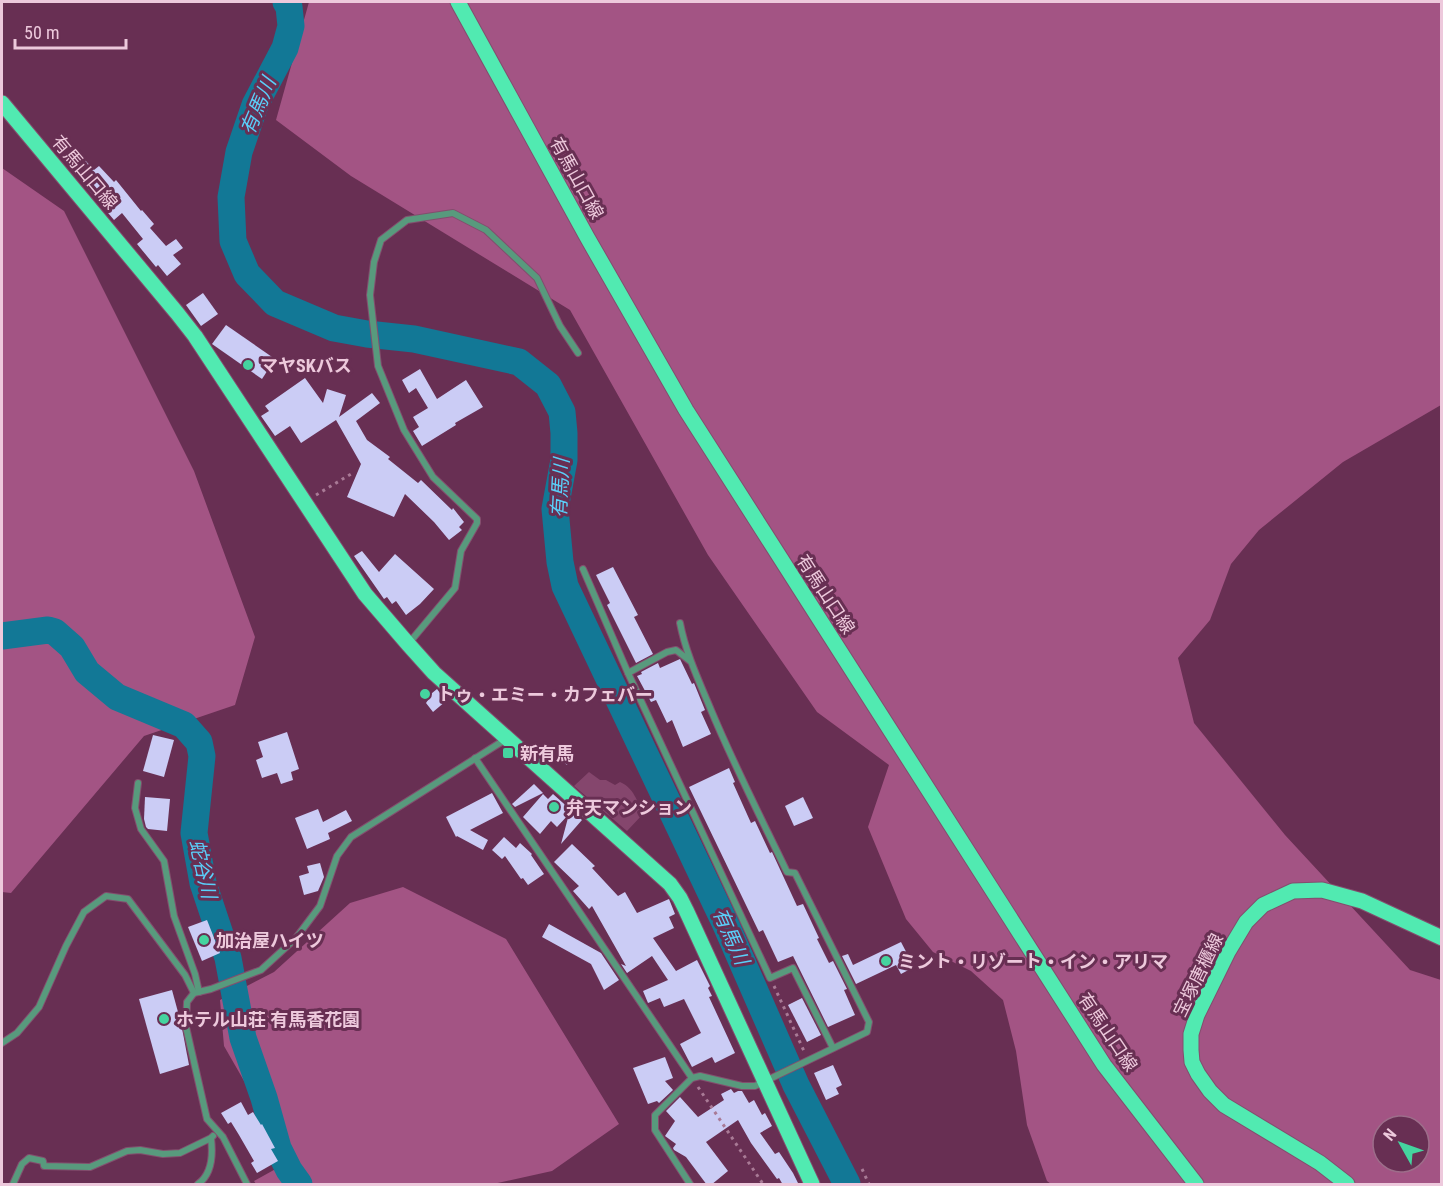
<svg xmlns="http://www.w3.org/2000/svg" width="1443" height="1186" font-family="'Roboto Condensed','Noto Sans JP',sans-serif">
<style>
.green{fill:#85466d}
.forest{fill:#a35484;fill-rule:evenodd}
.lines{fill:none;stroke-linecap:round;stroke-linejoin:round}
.river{stroke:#127896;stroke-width:27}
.building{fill:#cbccf5}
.minor-casing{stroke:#834e6e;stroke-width:8}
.primary-casing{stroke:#834e6e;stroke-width:17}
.path{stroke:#a97a96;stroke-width:3;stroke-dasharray:3 4.5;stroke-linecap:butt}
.minor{stroke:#589a7d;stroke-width:6}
.primary{stroke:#51eab1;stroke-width:15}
.poi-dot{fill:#45d49f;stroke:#682f53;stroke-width:2}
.labels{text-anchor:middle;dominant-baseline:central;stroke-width:6;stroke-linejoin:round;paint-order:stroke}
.street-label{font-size:18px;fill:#edc9dc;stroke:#682f53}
.poi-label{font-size:18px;font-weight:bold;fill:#edc9dc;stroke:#682f53;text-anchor:start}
.water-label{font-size:20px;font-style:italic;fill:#5ad0fa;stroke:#682f53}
</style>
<rect width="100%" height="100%" fill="#682f53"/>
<!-- green -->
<path class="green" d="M 589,772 L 600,780 L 606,780 L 615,785 L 620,782 C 634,788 637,801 643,814 L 627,831 L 574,786 Z"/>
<!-- forest -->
<g class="forest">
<path d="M 309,2 L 1441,2 L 1441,405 L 1343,462 L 1259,530 L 1231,564 L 1210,620 L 1178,658 L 1194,723 L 1285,835 L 1410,970 L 1441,980 L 1441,1184 L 1051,1184 L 1047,1181 L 1027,1125 L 1016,1051 L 1003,1000 L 971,971 L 933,952 L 906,919 L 868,827 L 889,765 L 817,712 L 708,555 L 570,310 L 351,176 L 276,120 ZM 1383,1126 L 1419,1126 L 1419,1162 L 1383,1162 Z"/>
<path d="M 2,168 L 64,211 L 194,471 L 255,637 L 235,705 L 144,736 L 11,893 L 2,892 Z"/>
<path d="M 403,887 L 506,939 L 619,1124 L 552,1171 L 493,1184 L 256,1184 L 254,1181 L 290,1161 L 224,1046 L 220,1000 L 274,972 L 350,903 Z"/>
</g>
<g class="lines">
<!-- river -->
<g class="river">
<path d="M 286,2 L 289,7 L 291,26 L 285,48 L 255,105 L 239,152 L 231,197 L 233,241 L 247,274 L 275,303 L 334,328 L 367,334 L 414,339 L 519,362 L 548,385 L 562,412 L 564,433 L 564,460 L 555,509 L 560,562 L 565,586 L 726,925 L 796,1085 L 847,1184"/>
<path d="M 2,636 L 48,630 L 55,632 L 72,647 L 87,672 L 117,697 L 184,725 L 199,742 L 202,756 L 194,833 L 203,883 L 228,958 L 243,1038 L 264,1098 L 278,1148 L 289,1170 L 299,1184"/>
</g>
</g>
<!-- building -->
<g class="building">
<path d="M 84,159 L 94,170 L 99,166 L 114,182 L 116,180 L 141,211 L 142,210 L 154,224 L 150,228 L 166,246 L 176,239 L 183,248 L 173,255 L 181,264 L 167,276 L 158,265 L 156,267 L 137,244 L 143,239 L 122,213 L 114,220 L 72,170 Z"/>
<path d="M 203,293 L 218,314 L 201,326 L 186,305 Z"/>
<path d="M 226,325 L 275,359 L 262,379 L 212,344 Z"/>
<path d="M 420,369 L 437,399 L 466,380 L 483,407 L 455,423 L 456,425 L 422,446 L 413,431 L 419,427 L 413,417 L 428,408 L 416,388 L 409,393 L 402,380 Z"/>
<path d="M 305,378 L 323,403 L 327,389 L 346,395 L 339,417 L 372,393 L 380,403 L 356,421 L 367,440 L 390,457 L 388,459 L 418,483 L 421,480 L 452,510 L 453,508 L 464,522 L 459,527 L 462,530 L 449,540 L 434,522 L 405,494 L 394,517 L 347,497 L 361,464 L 336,420 L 301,443 L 290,426 L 275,436 L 261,416 L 269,411 L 265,406 Z"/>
<path d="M 362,551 L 379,572 L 395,554 L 434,589 L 420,604 L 406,615 L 396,601 L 392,604 L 387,597 L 384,599 L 354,556 Z"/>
<path d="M 613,567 L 638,615 L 634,617 L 653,654 L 636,663 L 607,605 L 610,603 L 596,575 Z"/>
<path d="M 680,659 L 692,684 L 694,683 L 705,710 L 701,712 L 711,734 L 683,747 L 672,720 L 667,723 L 656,700 L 651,702 L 637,676 L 642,674 L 641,672 L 658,663 L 660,668 Z"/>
<path d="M 437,689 L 446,701 L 433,712 L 426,703 L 428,700 L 426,698 Z"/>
<path d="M 287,732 L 299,769 L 291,772 L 293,780 L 281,784 L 277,773 L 262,778 L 256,760 L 263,757 L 258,742 Z"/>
<path d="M 153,735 L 174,740 L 164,777 L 143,771 Z"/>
<path d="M 564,746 L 575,756 L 567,765 L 555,756 Z"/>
<path d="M 729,768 L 735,782 L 733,783 L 751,823 L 755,821 L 770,853 L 772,852 L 797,906 L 803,904 L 819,938 L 817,939 L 829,963 L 833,961 L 847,989 L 844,990 L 855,1015 L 828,1027 L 793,956 L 778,962 L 763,930 L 759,932 L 689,787 Z"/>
<path d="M 534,784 L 543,793 L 515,807 L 512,804 Z"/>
<path d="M 492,793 L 503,813 L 470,830 L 488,840 L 483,850 L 457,836 L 456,837 L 446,817 Z"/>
<path d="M 543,794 L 548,799 L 553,794 L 582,820 L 561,844 L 569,814 L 557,827 L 551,821 L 540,834 L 523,817 Z"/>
<path d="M 145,797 L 170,799 L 167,831 L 148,829 L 146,827 L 144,819 Z"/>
<path d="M 803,797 L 813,818 L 794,826 L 785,806 Z"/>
<path d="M 318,809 L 323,822 L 346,810 L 352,821 L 328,833 L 330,839 L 307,849 L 295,818 Z"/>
<path d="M 504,837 L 516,848 L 520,843 L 532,854 L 531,855 L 544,874 L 528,885 L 523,878 L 521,879 L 505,856 L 502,859 L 492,850 Z"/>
<path d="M 572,844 L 595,866 L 592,868 L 618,896 L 625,892 L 637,913 L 669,899 L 675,914 L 669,917 L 674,928 L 653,938 L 676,971 L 697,960 L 710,986 L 708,988 L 712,996 L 709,997 L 735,1053 L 715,1063 L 712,1057 L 692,1067 L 680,1044 L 701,1033 L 684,999 L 664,1007 L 660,998 L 648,1003 L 643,991 L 668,980 L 652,956 L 627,973 L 621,964 L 626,966 L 592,906 L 589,909 L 573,891 L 579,886 L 554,862 Z"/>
<path d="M 320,863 L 324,877 L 318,891 L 304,895 L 299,876 L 309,873 L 307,866 Z"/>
<path d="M 207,920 L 220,953 L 202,961 L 188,927 Z"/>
<path d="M 549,924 L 601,953 L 619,980 L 604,990 L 591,964 L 542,937 Z"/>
<path d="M 901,942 L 914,967 L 901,974 L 896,965 L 856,984 L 842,956 L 848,954 L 853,965 Z"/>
<path d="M 172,990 L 181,1023 L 189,1065 L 160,1074 L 139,999 Z"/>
<path d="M 802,998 L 821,1035 L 807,1042 L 788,1005 Z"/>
<path d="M 665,1057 L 673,1078 L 665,1081 L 673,1090 L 659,1103 L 657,1101 L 648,1104 L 633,1068 Z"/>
<path d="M 833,1065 L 842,1085 L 836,1088 L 839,1094 L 826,1100 L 814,1073 Z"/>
<path d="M 731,1089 L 734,1093 L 738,1091 L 742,1091 L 749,1103 L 754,1100 L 762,1115 L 765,1113 L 772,1126 L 760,1133 L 775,1154 L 779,1152 L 793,1173 L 799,1185 L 783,1185 L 779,1178 L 777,1179 L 751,1143 L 738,1120 L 706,1142 L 728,1171 L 711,1185 L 707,1185 L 686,1157 L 674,1150 L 673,1148 L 676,1144 L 665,1136 L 675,1121 L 666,1111 L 680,1097 L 698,1117 L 724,1100 L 721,1094 Z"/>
<path d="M 241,1102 L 248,1115 L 253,1112 L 261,1125 L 262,1124 L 275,1148 L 271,1149 L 278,1161 L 257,1173 L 251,1163 L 254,1161 L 239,1135 L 231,1122 L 228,1124 L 221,1113 Z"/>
</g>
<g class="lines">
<!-- minor casing -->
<g class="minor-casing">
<g id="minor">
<path d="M 583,569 L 628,673 L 770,978 L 793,968 L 833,1048"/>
<path d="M 680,623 C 686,654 699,681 711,710 C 734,765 761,818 787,872 L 795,873 L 869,1022 L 867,1032 L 755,1086 L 742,1086 L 700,1076 L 692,1078 L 655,1115 L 655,1130 L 690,1184"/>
<path d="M 409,643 L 455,588 L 461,551 L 477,523 L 477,519 L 433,477 L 404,430 L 378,366 L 370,295 L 374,262 L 381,240 L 407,220 L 453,213 L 486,230 L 537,278 L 560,326 L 578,353"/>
<path d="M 628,673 L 667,652 L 676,650 L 690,661"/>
<path d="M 475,758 L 692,1078"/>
<path d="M 138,783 L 135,808 L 141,829 L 164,861 L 174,916 L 195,974 L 199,992"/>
<path d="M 2,1043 L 17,1033 L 39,1007 L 66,946 L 84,912 L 106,896 L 128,899 L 185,975 L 194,993"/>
<path d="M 13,1184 L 22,1164 L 29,1158 L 43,1161 L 44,1166 L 90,1167 L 127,1151 L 140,1150 L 163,1154 L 180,1153 L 211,1138"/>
<path d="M 198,1184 C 212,1174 213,1154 211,1138 L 213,1136"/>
<path d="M 247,1184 L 223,1137 L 207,1119 L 186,1027 L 187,1002 L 194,993 L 211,989 L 261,970 L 296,938 L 320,906 L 337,856 L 351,837 L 506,739"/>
</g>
</g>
<!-- primary casing -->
<g class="primary-casing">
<g id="primary">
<path d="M 458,2 L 587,237 L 686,410 L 1104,1065 L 1196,1184"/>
<path d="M 2,103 L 177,313 L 195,336 L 365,594 L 408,644 L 434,673 L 670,884 L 680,898 L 686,910 L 812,1184"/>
<path d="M 1347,1184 L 1320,1163 L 1224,1105 L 1210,1091 L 1198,1074 L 1192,1062 L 1191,1050 L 1191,1034 L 1197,1015 L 1228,952 L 1246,922 L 1263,905 L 1293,891 L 1322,890 L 1362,901 L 1442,938"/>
</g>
</g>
<!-- path -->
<g class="path">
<path d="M 316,495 L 351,474"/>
<path d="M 774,986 L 804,1051"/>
<path d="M 698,1087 L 763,1184"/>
<path d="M 862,1169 L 869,1184"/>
</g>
<!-- minor -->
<use href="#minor" class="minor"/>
<!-- primary -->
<use href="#primary" class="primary"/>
</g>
<!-- markers -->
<g class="poi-dot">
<circle cx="248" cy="365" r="6"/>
<circle cx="425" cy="694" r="6"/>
<rect x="502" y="747" width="12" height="12" rx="3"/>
<circle cx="554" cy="807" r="6"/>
<circle cx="204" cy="940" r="6"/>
<circle cx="886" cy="961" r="6"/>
<circle cx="164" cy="1019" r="6"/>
</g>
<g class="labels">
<!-- street labels -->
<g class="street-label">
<text transform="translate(85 172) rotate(50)">有馬山口線</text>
<text transform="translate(577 178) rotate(61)">有馬山口線</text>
<text transform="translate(826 594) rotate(57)">有馬山口線</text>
<text transform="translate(1198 975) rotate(-64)">宝塚唐櫃線</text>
<text transform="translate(1108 1032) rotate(56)">有馬山口線</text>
</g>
<!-- poi labels -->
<g class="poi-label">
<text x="260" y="365">マヤSKバス</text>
<text x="437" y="694">トゥ・エミー・カフェバー</text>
<text x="520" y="753">新有馬</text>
<text x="566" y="807">弁天マンション</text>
<text x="216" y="940">加治屋ハイツ</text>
<text x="898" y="961">ミント・リゾート・イン・アリマ</text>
<text x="176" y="1019">ホテル山荘 有馬香花園</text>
</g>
<!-- water labels -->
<g class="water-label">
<text transform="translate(258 106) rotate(-67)">有馬川</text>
<text transform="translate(560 488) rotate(-87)">有馬川</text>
<text transform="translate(203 869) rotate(77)">蛇谷川</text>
<text transform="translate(731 936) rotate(66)">有馬川</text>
</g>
</g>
<!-- border -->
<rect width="1443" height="1186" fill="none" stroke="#edc9dc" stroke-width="6"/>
<!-- north arrow -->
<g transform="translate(1401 1144) rotate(310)"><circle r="28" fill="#682f53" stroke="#9d6d8a" stroke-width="1.5"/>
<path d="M0-4.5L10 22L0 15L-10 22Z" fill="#45d49f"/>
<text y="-9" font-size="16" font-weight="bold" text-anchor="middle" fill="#edc9dc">N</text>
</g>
<!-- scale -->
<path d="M15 39v9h111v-9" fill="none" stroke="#edc9dc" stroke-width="3"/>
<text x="24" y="39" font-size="18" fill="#edc9dc" stroke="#682f53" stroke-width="4.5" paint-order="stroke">50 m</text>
</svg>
